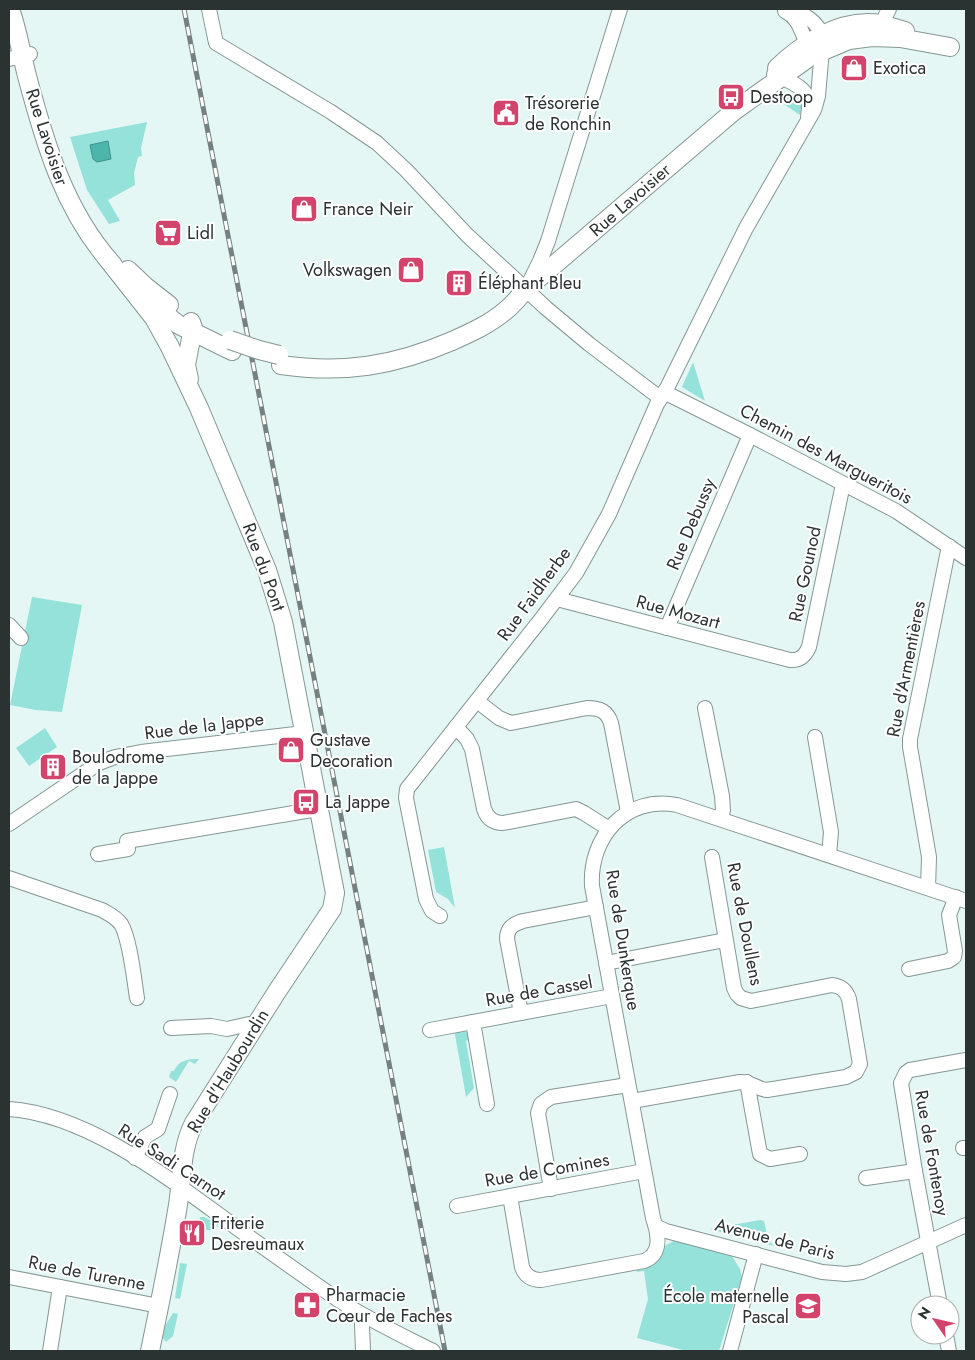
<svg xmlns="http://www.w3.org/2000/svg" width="975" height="1360" font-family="Jost,sans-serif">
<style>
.green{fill:#95e2da}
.water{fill:#4cb6ad;stroke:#428e88}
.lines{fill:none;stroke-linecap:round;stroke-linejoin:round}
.minor-casing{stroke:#859693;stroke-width:16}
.major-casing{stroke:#859693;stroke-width:20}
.minor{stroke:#fff;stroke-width:14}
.major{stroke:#fff;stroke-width:18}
.rail-casing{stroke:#758180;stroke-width:5}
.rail{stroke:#fff;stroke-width:3;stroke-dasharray:9;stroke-linecap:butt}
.major-bridge-casing{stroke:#859693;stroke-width:20;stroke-linecap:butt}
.major-bridge{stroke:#fff;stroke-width:18}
.labels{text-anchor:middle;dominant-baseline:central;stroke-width:4;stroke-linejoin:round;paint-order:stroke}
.poi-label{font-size:18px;fill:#2b3232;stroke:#fff;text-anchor:start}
.street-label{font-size:18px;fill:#2b3232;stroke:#fff}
</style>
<rect width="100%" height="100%" fill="#e5f7f5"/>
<!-- green -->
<g class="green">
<path d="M 781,92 C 793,95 798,98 803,109 L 800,115 L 776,99 Z"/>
<path d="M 147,122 L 141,148 L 142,156 L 138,157 L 134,173 L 135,185 L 108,200 L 120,221 L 109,224 L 87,190 L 70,137 Z"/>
<path d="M 693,362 L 705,401 L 682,387 Z"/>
<path d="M 32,597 L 82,605 L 62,712 L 36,710 L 10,705 Z"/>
<path d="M 45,728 L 57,747 L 29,766 L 16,748 Z"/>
<path d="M 444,847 L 455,908 L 448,899 L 436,892 L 428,850 Z"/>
<path d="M 454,1029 L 465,1031 L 472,1038 L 466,1041 L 474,1088 L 466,1097 Z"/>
<path d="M 199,1059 L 195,1064 L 189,1061 L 176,1082 L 169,1077 L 171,1071 L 174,1071 C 179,1060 187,1059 199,1059 Z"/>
<path d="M 200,1217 L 204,1217 L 218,1224 L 213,1231 L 201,1229 L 199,1223 Z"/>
<path d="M 760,1220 L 764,1221 L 768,1239 L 774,1246 L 710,1229 Z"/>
<path d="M 676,1240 L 732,1256 L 740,1269 L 742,1277 L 719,1351 L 687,1351 L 637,1338 L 648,1299 L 644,1271 L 637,1272 L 636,1267 L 656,1260 L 666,1245 Z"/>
<path d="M 180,1263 L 187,1264 L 180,1299 L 175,1298 Z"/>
<path d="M 173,1313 L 178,1314 L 173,1336 L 166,1342 L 161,1336 L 163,1329 Z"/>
</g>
<!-- water -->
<path class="water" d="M 108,141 L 111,159 L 97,162 L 93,159 L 90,145 Z"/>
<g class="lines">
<!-- minor casing -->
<g class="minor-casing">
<g id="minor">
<path d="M 209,9 L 216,43 L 331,112 L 377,143 L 406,170 L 467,235 L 546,308 L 589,344 L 660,398"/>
<path d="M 785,11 C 805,21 800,43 815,49"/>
<path d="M 874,30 L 881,25 L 889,9"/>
<path d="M 9,59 L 30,54"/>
<path d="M 774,74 C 794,83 814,89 808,116"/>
<path d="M 529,283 L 540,261 L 548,241 L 620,9"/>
<path d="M 664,392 L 750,435 L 896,511 L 966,558"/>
<path d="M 557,599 L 790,660 C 800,661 805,656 809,647 L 843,484"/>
<path d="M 9,625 L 21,638"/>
<path d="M 667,628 L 750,435"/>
<path d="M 477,701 L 499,718 L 511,723 L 587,708 C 600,708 607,711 611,723 L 628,812"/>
<path d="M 705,708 L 722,796 L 723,810 L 721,819"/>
<path d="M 456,727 L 467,739 L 472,749 L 484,809 C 487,818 493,823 503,823 L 576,809 L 584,813 L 609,829"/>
<path d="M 815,737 L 831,832 L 829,855"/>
<path d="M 9,824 L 99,763 L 115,757 L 141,752 L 304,733"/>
<path d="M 98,854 L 128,849 L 127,841 L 318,809"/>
<path d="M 9,878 L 102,910 C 109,914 116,917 121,924 C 130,939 134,979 137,998"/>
<path d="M 928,888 L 929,857 L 910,747 L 910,739 L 949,546"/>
<path d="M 440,916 L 432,911 L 426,899 L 406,798 L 407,789 L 542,618 L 576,573 L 609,514 L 657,404 L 667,388 L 746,228 L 814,110 L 818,96 L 823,38 C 818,21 804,14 789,9"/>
<path d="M 606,963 L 725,940"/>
<path d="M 909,969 L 948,961 L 954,957 L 955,951 L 949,915 L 956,897"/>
<path d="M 521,1013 L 507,939 C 507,928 513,924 523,921 L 596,907"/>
<path d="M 473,1022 L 487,1104"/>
<path d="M 171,1028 L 211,1026 L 227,1029 L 249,1024 L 255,1026"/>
<path d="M 430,1030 L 612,996"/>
<path d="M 747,1082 L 760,1154 L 770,1159 L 800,1154"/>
<path d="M 632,1101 L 740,1082 C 751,1082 757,1089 767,1090 L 846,1077 L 856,1072 L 860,1064 L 849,999 C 846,990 841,986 832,985 L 751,1001 L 741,998 L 737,994 L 734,988 L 712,857"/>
<path d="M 9,1109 C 84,1114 163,1174 222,1217 C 260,1245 298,1272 337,1299 C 367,1319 401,1335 433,1351"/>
<path d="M 963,1148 L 966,1148"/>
<path d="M 135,1158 L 145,1137 L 158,1129 L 170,1094"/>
<path d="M 866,1178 L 915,1171"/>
<path d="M 551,1189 L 538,1113 L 541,1104 L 551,1097 L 628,1085"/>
<path d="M 510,1196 L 522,1267 C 525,1276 532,1280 541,1280 L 644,1261 C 663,1254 658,1233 653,1218 L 592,886 C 589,837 626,795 677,805 L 966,901"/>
<path d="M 457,1206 L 644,1171"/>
<path d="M 657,1227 L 666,1231 L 822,1272 L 846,1274 L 862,1272 L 966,1225"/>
<path d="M 9,1277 L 159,1306"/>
<path d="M 940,1305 L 915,1171 L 901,1083 L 906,1073 L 910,1070 L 966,1060"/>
<path d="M 946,1335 L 949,1351"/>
<path d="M 50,1351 L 60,1287"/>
<path d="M 363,1351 L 362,1325 L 365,1316"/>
<path d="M 730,1351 L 756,1254"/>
</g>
</g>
<!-- major casing -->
<g class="major-casing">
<g id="major">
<path d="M 10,9 C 18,31 21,53 27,76 C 45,144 65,212 113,265"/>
<path d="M 777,68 C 801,45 835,22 870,23 C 882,23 893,28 905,31"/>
<path d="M 106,257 L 154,318 L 170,347 L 199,408 L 267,570 L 283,622 L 335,893 L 332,909 L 276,993 L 194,1123 C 181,1148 182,1178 178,1205 C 170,1254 160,1303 150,1351"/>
<path d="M 128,270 L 146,287 L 169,305"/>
<path d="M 151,303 L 179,325 L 232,351"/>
<path d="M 281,365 C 343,374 394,366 452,341 C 470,333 490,324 505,311 C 513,305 519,297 526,289 L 734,111 L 811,56 L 849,40 L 872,37 L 900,38 L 950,47"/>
<path d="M 189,379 L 186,365 L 193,328 L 191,322"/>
</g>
</g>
<!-- minor -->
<use href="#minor" class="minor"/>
<!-- major -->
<use href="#major" class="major"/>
<!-- rail casing -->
<g class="rail-casing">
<path id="rail" d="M 184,9 L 445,1351"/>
</g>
<!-- rail -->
<use href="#rail" class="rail"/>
<!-- major-bridge casing -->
<g class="major-bridge-casing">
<path id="major-bridge" d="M 230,340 L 259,350 L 279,355"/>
</g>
<!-- major-bridge -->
<use href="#major-bridge" class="major-bridge"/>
</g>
<!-- icons -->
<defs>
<g id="shop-square" transform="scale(1.4375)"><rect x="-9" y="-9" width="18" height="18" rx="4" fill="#d3446c" stroke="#fff"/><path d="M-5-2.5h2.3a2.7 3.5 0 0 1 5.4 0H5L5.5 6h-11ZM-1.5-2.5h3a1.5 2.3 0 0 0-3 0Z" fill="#fff"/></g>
<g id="bus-square" transform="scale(1.4375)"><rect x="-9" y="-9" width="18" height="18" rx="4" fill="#d3446c" stroke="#fff"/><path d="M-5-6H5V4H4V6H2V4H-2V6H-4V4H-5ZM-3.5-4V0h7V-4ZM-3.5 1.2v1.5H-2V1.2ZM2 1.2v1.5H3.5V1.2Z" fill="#fff"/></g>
<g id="civic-square" transform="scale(1.4375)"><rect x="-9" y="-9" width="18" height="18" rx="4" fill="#d3446c" stroke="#fff"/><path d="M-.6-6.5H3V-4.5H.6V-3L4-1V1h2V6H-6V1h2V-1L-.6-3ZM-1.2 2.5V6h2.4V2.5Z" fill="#fff"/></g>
<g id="supermarket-square" transform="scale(1.4375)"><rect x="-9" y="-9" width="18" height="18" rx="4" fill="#d3446c" stroke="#fff"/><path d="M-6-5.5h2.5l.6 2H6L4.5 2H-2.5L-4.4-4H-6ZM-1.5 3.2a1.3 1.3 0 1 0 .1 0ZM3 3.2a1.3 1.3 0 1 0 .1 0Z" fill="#fff"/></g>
<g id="building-square" transform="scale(1.4375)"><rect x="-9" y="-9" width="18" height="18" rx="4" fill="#d3446c" stroke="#fff"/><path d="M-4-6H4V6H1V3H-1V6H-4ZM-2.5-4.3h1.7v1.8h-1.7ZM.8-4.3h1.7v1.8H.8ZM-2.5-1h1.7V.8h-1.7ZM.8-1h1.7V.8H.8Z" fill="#fff"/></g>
<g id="restaurant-square" transform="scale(1.4375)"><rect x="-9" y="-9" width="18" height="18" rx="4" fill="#d3446c" stroke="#fff"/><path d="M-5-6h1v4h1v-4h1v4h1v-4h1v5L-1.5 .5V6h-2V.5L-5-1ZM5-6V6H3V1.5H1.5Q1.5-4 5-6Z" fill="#fff"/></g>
<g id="pharmacy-square" transform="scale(1.4375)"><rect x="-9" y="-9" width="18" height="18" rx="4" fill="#d3446c" stroke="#fff"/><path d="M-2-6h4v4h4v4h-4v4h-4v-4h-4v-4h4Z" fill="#fff"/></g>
<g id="school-square" transform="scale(1.4375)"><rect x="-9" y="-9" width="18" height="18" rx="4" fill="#d3446c" stroke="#fff"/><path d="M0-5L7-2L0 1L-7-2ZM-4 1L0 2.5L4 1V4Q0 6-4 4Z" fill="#fff"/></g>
</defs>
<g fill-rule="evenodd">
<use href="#shop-square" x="854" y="68"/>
<use href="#bus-square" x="731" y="97"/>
<use href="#civic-square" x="506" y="113"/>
<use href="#shop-square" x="304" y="209"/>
<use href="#supermarket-square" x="168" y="233"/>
<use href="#shop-square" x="411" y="270"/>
<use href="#building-square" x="459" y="283"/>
<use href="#shop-square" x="291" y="750"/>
<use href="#building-square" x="53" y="767"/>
<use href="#bus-square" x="306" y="802"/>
<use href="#restaurant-square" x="192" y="1233"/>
<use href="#pharmacy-square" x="307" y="1305"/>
<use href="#school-square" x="808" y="1306"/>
</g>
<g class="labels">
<!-- poi labels -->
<g class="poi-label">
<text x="873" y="68">Exotica</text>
<text x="750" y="97">Destoop</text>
<text x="525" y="103">Trésorerie<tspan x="525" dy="21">de Ronchin</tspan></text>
<text x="323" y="209">France Neir</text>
<text x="187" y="233">Lidl</text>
<text x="392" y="270" text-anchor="end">Volkswagen</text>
<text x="478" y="283">Éléphant Bleu</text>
<text x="310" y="740">Gustave<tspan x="310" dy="21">Decoration</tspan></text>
<text x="72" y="757">Boulodrome<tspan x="72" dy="21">de la Jappe</tspan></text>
<text x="325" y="802">La Jappe</text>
<text x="211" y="1223">Friterie<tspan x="211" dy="21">Desreumaux</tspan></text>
<text x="326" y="1295">Pharmacie<tspan x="326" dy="21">Cœur de Faches</tspan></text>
<text x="789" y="1296" text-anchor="end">École maternelle<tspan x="789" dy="21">Pascal</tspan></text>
</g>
<!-- street labels -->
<g class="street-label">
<text transform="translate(47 137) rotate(72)">Rue Lavoisier</text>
<text transform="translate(630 200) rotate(-41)">Rue Lavoisier</text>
<text transform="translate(826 454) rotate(28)">Chemin des Margueritois</text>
<text transform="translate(691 524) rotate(-67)">Rue Debussy</text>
<text transform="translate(264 567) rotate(70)">Rue du Pont</text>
<text transform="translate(805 574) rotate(-78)">Rue Gounod</text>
<text transform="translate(534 594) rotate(-54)">Rue Faidherbe</text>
<text transform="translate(678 612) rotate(15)">Rue Mozart</text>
<text transform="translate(906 669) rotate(-79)">Rue d'Armentières</text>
<text transform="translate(204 726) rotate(-7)">Rue de la Jappe</text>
<text transform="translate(745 924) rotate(79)">Rue de Doullens</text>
<text transform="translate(623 940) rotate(81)">Rue de Dunkerque</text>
<text transform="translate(539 991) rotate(-10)">Rue de Cassel</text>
<text transform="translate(228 1071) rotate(-59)">Rue d'Haubourdin</text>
<text transform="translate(932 1153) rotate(80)">Rue de Fontenoy</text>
<text transform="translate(172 1162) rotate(33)">Rue Sadi Carnot</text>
<text transform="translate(547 1170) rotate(-10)">Rue de Comines</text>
<text transform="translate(775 1239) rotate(14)">Avenue de Paris</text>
<text transform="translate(87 1273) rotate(11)">Rue de Turenne</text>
</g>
</g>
<!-- border -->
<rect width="975" height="1360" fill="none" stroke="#2b3232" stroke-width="20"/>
<!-- north arrow -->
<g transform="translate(935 1320) rotate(304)"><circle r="24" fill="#ffffff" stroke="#aaadad"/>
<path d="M0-4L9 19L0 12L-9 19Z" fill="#d3446c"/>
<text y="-8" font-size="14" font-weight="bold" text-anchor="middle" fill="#2b3232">N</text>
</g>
</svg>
